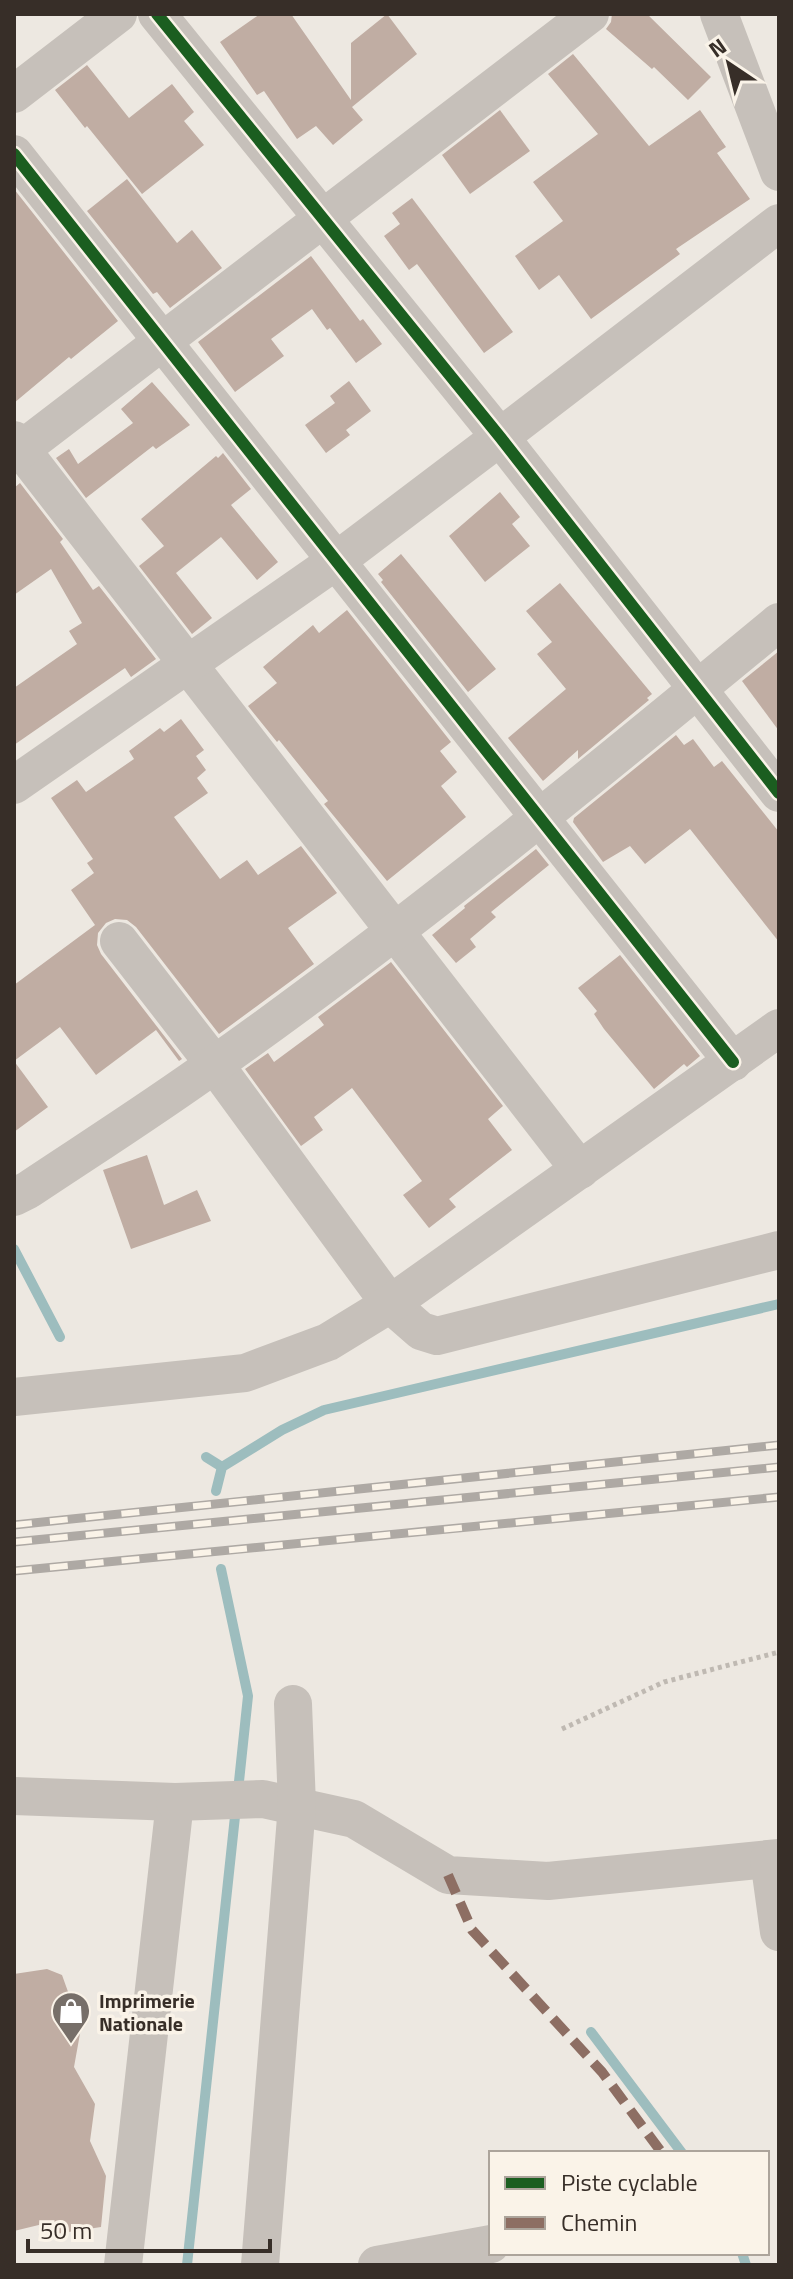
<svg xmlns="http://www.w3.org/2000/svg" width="793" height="2279" font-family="'Titillium Web',sans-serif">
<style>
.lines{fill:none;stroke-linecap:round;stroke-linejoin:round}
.stream{stroke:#9dbdbe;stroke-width:10}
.building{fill:#c0ada3}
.path{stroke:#bfb9b2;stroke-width:5;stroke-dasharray:4 4;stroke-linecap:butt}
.street{stroke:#c6c0ba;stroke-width:38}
.rail-casing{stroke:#aea9a4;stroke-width:9}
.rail{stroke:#faf3e8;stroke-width:6;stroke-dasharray:18;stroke-linecap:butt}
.quiet{stroke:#8d6e63;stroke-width:10;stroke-dasharray:20 10;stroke-linecap:butt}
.cycleway-casing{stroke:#faf3e8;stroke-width:17}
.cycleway{stroke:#1b5e20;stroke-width:12}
.labels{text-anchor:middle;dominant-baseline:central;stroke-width:7;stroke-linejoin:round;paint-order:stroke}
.poi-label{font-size:20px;font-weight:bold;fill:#372e28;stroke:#faf3e8;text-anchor:start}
</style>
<rect width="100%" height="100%" fill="#ede8e1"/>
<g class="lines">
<!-- stream -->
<g class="stream">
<path d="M 14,1249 L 60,1337"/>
<path d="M 206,1457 L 222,1467"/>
<path d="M 216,1491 L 222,1467 L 282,1430 L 324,1410 L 779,1304"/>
<path d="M 221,1569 L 248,1696 L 238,1791"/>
<path d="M 591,2032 L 682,2153"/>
<path d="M 742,2253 L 746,2265"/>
<path d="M 187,2265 L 236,1807"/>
</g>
</g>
<!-- building -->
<g class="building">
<path d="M 260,14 L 291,14 L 351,100 L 351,43 L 387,14 L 417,54 L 352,107 L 363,120 L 333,145 L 316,126 L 297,139 L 264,91 L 257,95 L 220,42 Z"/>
<path d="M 612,14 L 647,14 L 711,77 L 688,100 L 654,67 L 652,69 L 606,29 L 611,22 Z"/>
<path d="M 573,54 L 649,146 L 700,110 L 726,147 L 717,153 L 750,199 L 676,249 L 680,254 L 591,319 L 559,275 L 539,290 L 515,256 L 563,221 L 533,182 L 598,134 L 548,74 Z"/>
<path d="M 87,65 L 129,118 L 172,84 L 194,112 L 184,121 L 204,145 L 142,194 L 87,126 L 85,128 L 55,90 Z"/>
<path d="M 500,110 L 530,151 L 470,194 L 442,155 Z"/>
<path d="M 127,179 L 177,243 L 192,230 L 222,268 L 170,308 L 157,292 L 153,294 L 87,211 Z"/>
<path d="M 14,189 L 118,321 L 71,359 L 69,357 L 14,403 Z"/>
<path d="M 412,198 L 513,332 L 484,353 L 417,264 L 409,270 L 384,236 L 400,224 L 392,213 Z"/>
<path d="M 311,256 L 360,321 L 363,319 L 382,344 L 356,363 L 330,328 L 327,330 L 312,309 L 271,339 L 284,356 L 235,392 L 198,342 Z"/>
<path d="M 349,381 L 371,411 L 346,430 L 350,435 L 326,453 L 305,425 L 335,403 L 330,396 Z"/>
<path d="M 152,382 L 190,425 L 156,449 L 153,446 L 86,498 L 56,458 L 69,449 L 78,464 L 133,423 L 121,409 Z"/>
<path d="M 223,453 L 251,489 L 231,505 L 278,562 L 257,580 L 221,537 L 176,573 L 212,618 L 192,634 L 139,566 L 164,546 L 141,519 L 216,456 L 218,458 Z"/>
<path d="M 20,483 L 63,539 L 60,542 L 93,590 L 99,586 L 156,659 L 131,677 L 125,668 L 14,745 L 14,688 L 77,644 L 69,631 L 82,623 L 51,569 L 14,595 L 14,488 Z"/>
<path d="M 500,492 L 520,517 L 512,524 L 530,546 L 485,582 L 449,536 Z"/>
<path d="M 401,554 L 496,669 L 468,692 L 381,582 L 383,580 L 378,574 Z"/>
<path d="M 560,583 L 652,694 L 647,698 L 649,700 L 578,759 L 578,750 L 543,781 L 508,738 L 566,689 L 537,654 L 552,642 L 526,611 Z"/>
<path d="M 347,610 L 451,742 L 440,751 L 457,772 L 441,786 L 466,817 L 387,881 L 324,804 L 328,801 L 279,740 L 277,742 L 248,706 L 277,683 L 263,667 L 313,625 L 319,633 Z"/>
<path d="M 779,651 L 779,731 L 742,681 Z"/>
<path d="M 181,719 L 204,750 L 196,756 L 206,770 L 197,778 L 208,793 L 174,817 L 220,879 L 247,860 L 258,875 L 301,846 L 337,893 L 288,928 L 314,964 L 219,1034 L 136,927 L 127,920 L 115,919 L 106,923 L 98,933 L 97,945 L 101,954 L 182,1059 L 179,1061 L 156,1030 L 96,1075 L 60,1027 L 14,1061 L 48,1107 L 14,1132 L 14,985 L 95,925 L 71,890 L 94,873 L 87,863 L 93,859 L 51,798 L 77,780 L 86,792 L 134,759 L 129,751 L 160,728 L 164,732 Z"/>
<path d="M 676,735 L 684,745 L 693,739 L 714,767 L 722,761 L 779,832 L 779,942 L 690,829 L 645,864 L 630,846 L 603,862 L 573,822 L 574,818 Z"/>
<path d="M 536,849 L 549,865 L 491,912 L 496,917 L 470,939 L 476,947 L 456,963 L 432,935 L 465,908 L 464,906 Z"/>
<path d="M 620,955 L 700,1056 L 687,1067 L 684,1064 L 654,1089 L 604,1029 L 594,1014 L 597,1011 L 578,988 Z"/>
<path d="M 391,962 L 503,1106 L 488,1119 L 512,1150 L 449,1199 L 456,1207 L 429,1228 L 403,1195 L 422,1181 L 352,1088 L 314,1117 L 323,1130 L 301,1146 L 245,1069 L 268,1053 L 274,1062 L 324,1025 L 318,1017 Z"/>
<path d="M 147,1155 L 164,1205 L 197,1190 L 211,1221 L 131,1249 L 103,1170 Z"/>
<path d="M 47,1969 L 62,1975 L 81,2028 L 74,2067 L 95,2104 L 90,2141 L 106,2176 L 101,2227 L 49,2235 L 47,2223 L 14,2231 L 14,1974 Z"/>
</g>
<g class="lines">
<!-- path -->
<path class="path" d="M 562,1729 L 664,1682 L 779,1652"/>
<!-- street -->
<g class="street">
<path d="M 157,14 L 500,437 L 779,793"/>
<path d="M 719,14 L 779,172"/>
<path d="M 14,94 L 118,14"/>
<path d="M 14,154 L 733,1062"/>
<path d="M 14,440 L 580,1170"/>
<path d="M 14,455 L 590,14"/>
<path d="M 14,785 L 336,561 L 500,437 L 779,223"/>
<path d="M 119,941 L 215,1065 L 390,1304 L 421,1331 L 437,1336 L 779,1250"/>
<path d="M 14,1197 L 28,1190 C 91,1148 154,1108 215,1064 C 410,926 595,774 779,622"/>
<path d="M 14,1397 L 245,1373 L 328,1342 L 390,1304 L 779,1028"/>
<path d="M 14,1796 L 175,1802 L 123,2265"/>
<path d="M 175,1802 L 263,1799 L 354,1819 L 448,1875 L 548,1881 L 779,1858"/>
<path d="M 769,1859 L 779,1932"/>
<path d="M 260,2265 L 297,1805 L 293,1704"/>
<path d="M 377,2265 L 491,2244"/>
</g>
<!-- rail casing -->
<g class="rail-casing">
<g id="rail">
<path d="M 14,1525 L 779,1445"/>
<path d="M 14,1542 L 779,1467"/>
<path d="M 14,1571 L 779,1497"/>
</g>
</g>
<!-- rail -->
<use href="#rail" class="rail"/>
<!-- quiet -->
<path class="quiet" d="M 448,1875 L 472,1930 L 602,2072 L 662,2153"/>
<!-- cycleway casing -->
<g class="cycleway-casing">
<g id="cycleway">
<path d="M 157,14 L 500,437 L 779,793"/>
<path d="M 14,154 L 733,1062"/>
</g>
</g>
<!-- cycleway -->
<use href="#cycleway" class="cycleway"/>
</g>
<!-- icons -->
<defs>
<g id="shop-pin" transform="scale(2)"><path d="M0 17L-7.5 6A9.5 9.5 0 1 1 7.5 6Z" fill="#776f69" stroke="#faf3e8"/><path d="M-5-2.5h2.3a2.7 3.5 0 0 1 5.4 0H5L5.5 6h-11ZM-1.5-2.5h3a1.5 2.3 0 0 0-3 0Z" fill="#fff"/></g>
</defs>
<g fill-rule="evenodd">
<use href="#shop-pin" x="71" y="2011"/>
</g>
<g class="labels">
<!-- poi labels -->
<g class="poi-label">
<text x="99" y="2000">Imprimerie<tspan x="99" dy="23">Nationale</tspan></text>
</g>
</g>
<!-- border -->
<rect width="793" height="2279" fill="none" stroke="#372e28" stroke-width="32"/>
<!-- legend -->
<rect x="489" y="2151" width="280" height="104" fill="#faf3e8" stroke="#aca49b" stroke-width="2"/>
<rect x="505" y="2177" width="40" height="12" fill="#1b5e20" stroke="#aca49b" stroke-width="2"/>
<text x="561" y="2191" font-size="24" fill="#372e28">Piste cyclable</text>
<rect x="505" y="2217" width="40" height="12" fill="#8d6e63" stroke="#aca49b" stroke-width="2"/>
<text x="561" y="2231" font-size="24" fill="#372e28">Chemin</text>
<!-- north arrow -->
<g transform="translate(729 64) rotate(325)" stroke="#faf3e8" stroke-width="6" paint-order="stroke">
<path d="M0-6L14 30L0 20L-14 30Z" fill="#372e28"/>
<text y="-12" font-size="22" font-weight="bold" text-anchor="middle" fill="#372e28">N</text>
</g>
<!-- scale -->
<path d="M28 2239v12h242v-12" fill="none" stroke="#372e28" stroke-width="4"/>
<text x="40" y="2239" font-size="24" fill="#372e28" stroke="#faf3e8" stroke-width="6" paint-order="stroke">50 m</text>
</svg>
